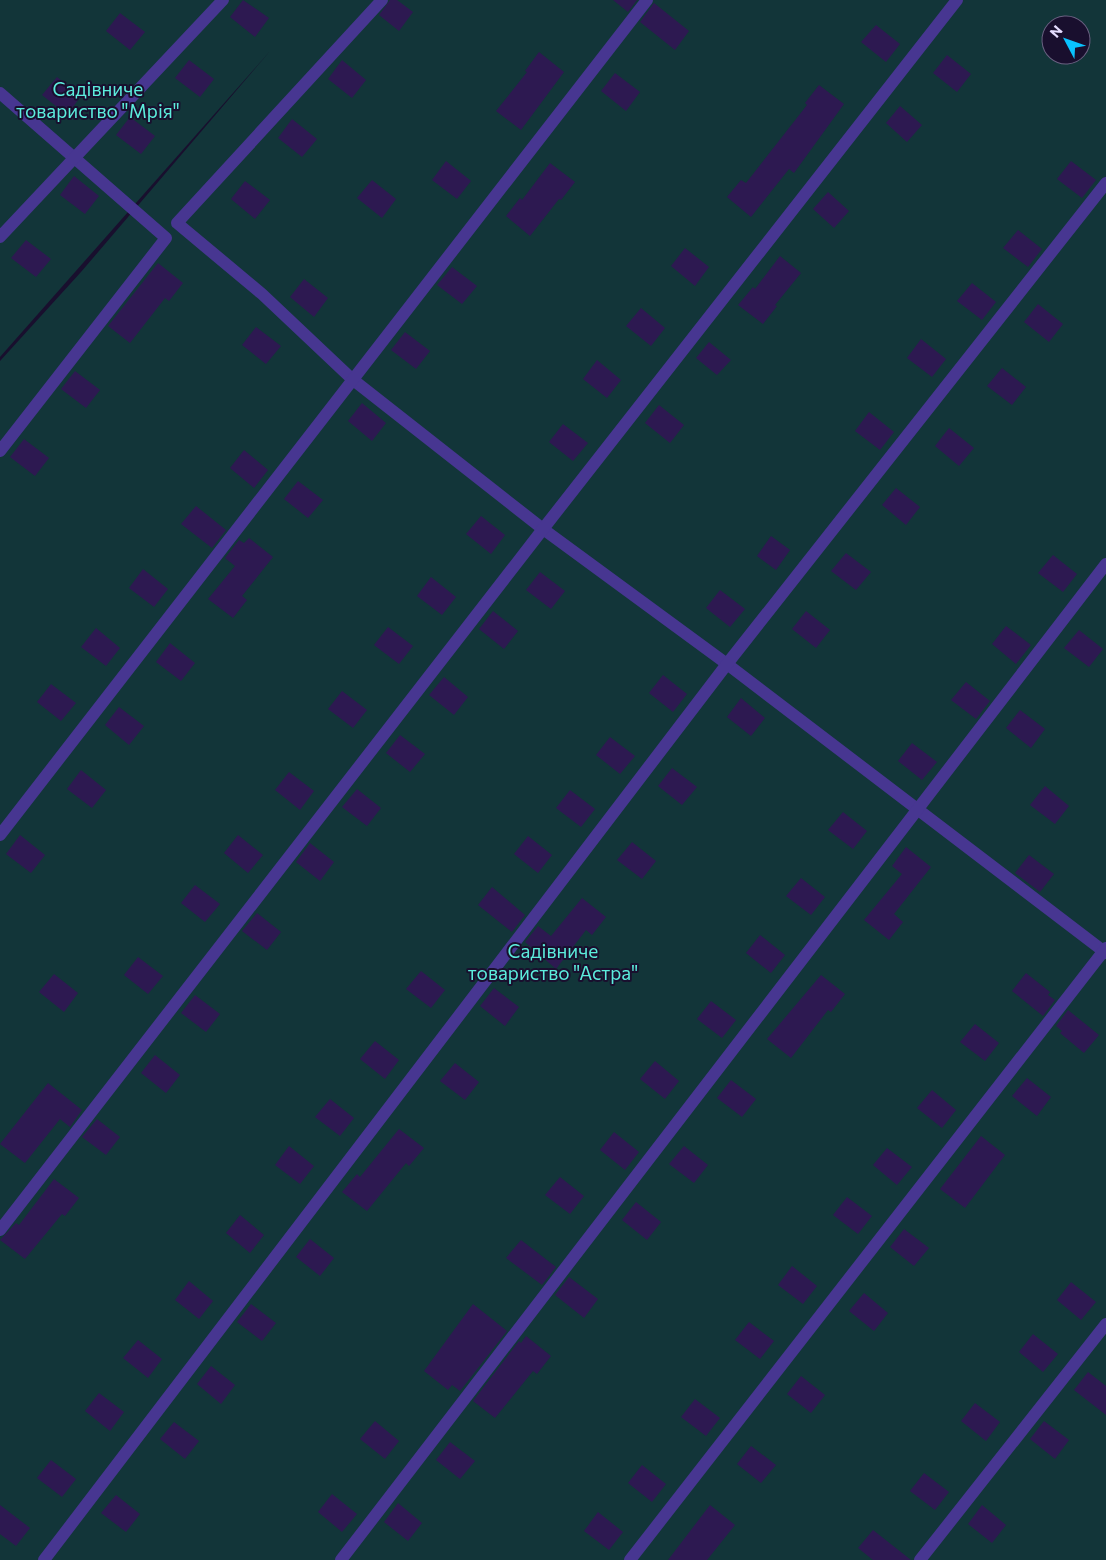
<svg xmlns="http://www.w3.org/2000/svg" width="1106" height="1560" font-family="Commissioner,sans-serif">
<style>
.green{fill:#123539;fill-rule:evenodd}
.building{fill:#2d1951}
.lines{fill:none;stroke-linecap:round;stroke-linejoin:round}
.minor{stroke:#473691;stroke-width:12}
.labels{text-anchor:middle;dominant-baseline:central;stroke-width:4;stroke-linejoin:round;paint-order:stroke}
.park-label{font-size:19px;fill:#5cecdc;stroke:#190f2e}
</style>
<rect width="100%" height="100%" fill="#190f2e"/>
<!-- green -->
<path class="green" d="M 0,0 L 1106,0 L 1106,1560 L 0,1560 L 0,361 L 81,272 L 271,50 L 0,357 ZM 1051,25 L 1081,25 L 1081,55 L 1051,55 Z"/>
<!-- building -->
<g class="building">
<path d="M 243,0 L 269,18 L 255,37 L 230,17 Z"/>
<path d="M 390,0 L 397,0 L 413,12 L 399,31 L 379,15 Z"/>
<path d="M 613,0 L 637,0 L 628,12 Z"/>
<path d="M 654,3 L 689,31 L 675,50 L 640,22 Z"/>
<path d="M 120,13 L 145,32 L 130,50 L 106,31 Z"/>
<path d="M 876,25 L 900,44 L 886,62 L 861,42 Z"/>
<path d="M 539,52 L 564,72 L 521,130 L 496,111 L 527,72 L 525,71 Z"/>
<path d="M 947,55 L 971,74 L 957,92 L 933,73 Z"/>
<path d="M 189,60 L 214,79 L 200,97 L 175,78 Z"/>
<path d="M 342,60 L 366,80 L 352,98 L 328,79 Z"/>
<path d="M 615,73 L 640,92 L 626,111 L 601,91 Z"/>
<path d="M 57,77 L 81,96 L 67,115 L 42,95 Z"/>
<path d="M 819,85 L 844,104 L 794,173 L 789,169 L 751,217 L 727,197 L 741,180 L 746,183 L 807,105 L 805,103 Z"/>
<path d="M 900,106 L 922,125 L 907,142 L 886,123 Z"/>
<path d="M 130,117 L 155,136 L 141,154 L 116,135 Z"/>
<path d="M 292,119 L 317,139 L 302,157 L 278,138 Z"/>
<path d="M 446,161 L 471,181 L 457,199 L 432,180 Z"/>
<path d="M 1071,161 L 1096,180 L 1082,198 L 1057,179 Z"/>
<path d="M 550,163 L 575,182 L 561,200 L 559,199 L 530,236 L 506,216 L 520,198 L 522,200 Z"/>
<path d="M 74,176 L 99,196 L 85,214 L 60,195 Z"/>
<path d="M 372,180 L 396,199 L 382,218 L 357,198 Z"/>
<path d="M 245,181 L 270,200 L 255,219 L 231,199 Z"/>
<path d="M 828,192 L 849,211 L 834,228 L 813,209 Z"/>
<path d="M 1018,230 L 1042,249 L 1028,267 L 1003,248 Z"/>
<path d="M 26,240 L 51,259 L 36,277 L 11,258 Z"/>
<path d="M 685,248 L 709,267 L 695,286 L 671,266 Z"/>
<path d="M 780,256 L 801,273 L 775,305 L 777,306 L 763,324 L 738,305 L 753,287 L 755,289 Z"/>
<path d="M 158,263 L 183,283 L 169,301 L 165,298 L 130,343 L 108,326 Z"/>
<path d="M 452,267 L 477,286 L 462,304 L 437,285 Z"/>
<path d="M 304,279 L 328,298 L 314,317 L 290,297 Z"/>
<path d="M 972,283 L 996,302 L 982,320 L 957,301 Z"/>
<path d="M 1038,304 L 1063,324 L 1049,342 L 1024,322 Z"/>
<path d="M 641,308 L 665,328 L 651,346 L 626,326 Z"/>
<path d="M 256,327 L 281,346 L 266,364 L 242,345 Z"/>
<path d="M 405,332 L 430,351 L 416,369 L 391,350 Z"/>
<path d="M 921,339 L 946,359 L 932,377 L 907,358 Z"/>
<path d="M 709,342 L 731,360 L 717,375 L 696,358 Z"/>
<path d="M 597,360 L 621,380 L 607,398 L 583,379 Z"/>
<path d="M 1002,368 L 1026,387 L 1012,405 L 987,386 Z"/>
<path d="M 75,371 L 100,390 L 86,408 L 61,389 Z"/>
<path d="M 362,403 L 386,423 L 372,441 L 348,421 Z"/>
<path d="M 659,405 L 684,425 L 670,443 L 645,423 Z"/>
<path d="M 869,412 L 894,432 L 880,450 L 855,431 Z"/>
<path d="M 563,424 L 588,443 L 573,461 L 549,442 Z"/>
<path d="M 949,428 L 974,448 L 959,466 L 935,446 Z"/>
<path d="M 24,439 L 49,458 L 35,476 L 10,457 Z"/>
<path d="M 244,450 L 268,470 L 254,488 L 230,468 Z"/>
<path d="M 298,481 L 323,500 L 308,518 L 284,499 Z"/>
<path d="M 896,488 L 920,507 L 906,525 L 882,505 Z"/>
<path d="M 196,506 L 226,530 L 212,548 L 181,524 Z"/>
<path d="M 481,516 L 505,535 L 491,554 L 466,534 Z"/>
<path d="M 771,536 L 790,550 L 776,570 L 757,556 Z"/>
<path d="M 249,538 L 273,557 L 242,596 L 247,600 L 233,618 L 208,599 L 235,566 L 225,558 L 239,540 L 244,543 Z"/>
<path d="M 846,553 L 871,572 L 856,590 L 831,571 Z"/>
<path d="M 1053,555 L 1077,574 L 1063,592 L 1038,573 Z"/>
<path d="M 143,569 L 168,589 L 154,607 L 129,588 Z"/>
<path d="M 540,572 L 565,591 L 551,609 L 526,590 Z"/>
<path d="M 431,577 L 456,597 L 442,615 L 417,596 Z"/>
<path d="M 720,590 L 745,609 L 730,627 L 706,608 Z"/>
<path d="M 493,611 L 518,631 L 504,649 L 479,629 Z"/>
<path d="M 806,611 L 830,630 L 816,648 L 792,629 Z"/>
<path d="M 1006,626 L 1031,645 L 1016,664 L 992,644 Z"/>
<path d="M 388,627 L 413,646 L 399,664 L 374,645 Z"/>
<path d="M 96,628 L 120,648 L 106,666 L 81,647 Z"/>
<path d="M 1079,630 L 1103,649 L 1089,667 L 1064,648 Z"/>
<path d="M 170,643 L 195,663 L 181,681 L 156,662 Z"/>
<path d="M 663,675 L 687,694 L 673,712 L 649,693 Z"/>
<path d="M 444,677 L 468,697 L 454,715 L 429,695 Z"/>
<path d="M 966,682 L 990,701 L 976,719 L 951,700 Z"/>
<path d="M 51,684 L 76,703 L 61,721 L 37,702 Z"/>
<path d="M 342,691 L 367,710 L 353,728 L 328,709 Z"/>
<path d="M 741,698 L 765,718 L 751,736 L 727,717 Z"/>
<path d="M 119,707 L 144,726 L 129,745 L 105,725 Z"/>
<path d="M 1020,710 L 1045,729 L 1031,748 L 1006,728 Z"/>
<path d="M 400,735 L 425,754 L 410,772 L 386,753 Z"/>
<path d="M 610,737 L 635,756 L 620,774 L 596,755 Z"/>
<path d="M 912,743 L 937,762 L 922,780 L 898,761 Z"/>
<path d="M 672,768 L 697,787 L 682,805 L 658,786 Z"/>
<path d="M 81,770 L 106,790 L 92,808 L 67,789 Z"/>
<path d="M 289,772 L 314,791 L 300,810 L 275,790 Z"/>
<path d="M 1045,786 L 1069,806 L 1055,824 L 1030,805 Z"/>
<path d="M 357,789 L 381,808 L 367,826 L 342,807 Z"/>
<path d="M 570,790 L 595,809 L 581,827 L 556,808 Z"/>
<path d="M 843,812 L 867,831 L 853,849 L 828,830 Z"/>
<path d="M 20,835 L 45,855 L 31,873 L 6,854 Z"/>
<path d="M 238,835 L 263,855 L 248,873 L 224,853 Z"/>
<path d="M 528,836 L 552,855 L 538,873 L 514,854 Z"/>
<path d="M 632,842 L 656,861 L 642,879 L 617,860 Z"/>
<path d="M 310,843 L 334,862 L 320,881 L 296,862 Z"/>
<path d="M 906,847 L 931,867 L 894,914 L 903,922 L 889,940 L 864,920 L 902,874 L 892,866 Z"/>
<path d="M 1029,855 L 1054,874 L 1040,892 L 1015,873 Z"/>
<path d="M 801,878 L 825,897 L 811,915 L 786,896 Z"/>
<path d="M 195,885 L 220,904 L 205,922 L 181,903 Z"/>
<path d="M 492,887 L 525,915 L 512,932 L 478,905 Z"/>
<path d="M 582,898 L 606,917 L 592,935 L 586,930 L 556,969 L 525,942 L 538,926 L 551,936 Z"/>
<path d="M 257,913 L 281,932 L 267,950 L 242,931 Z"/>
<path d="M 760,935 L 785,955 L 771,973 L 746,953 Z"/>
<path d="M 138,957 L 163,976 L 148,994 L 124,975 Z"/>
<path d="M 421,971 L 445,990 L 431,1008 L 406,989 Z"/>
<path d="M 1026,973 L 1050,992 L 1048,995 L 1055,1000 L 1043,1016 L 1012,991 Z"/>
<path d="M 54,974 L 78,993 L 64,1012 L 39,992 Z"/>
<path d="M 821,975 L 845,994 L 831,1012 L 828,1010 L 791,1058 L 767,1039 Z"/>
<path d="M 494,988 L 519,1007 L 505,1026 L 480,1006 Z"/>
<path d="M 195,995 L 220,1014 L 206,1032 L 181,1013 Z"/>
<path d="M 711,1001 L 736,1020 L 722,1038 L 697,1019 Z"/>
<path d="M 1068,1010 L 1099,1035 L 1084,1053 L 1060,1033 L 1062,1031 L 1056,1026 Z"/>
<path d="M 975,1024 L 999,1043 L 985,1061 L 960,1042 Z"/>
<path d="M 375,1041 L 399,1060 L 385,1079 L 360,1059 Z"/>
<path d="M 155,1055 L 180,1075 L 166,1093 L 141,1073 Z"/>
<path d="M 655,1061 L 679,1081 L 665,1099 L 640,1079 Z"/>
<path d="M 455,1063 L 479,1082 L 465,1100 L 440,1081 Z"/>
<path d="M 1027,1078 L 1051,1097 L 1037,1116 L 1012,1096 Z"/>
<path d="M 731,1080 L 756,1099 L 742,1117 L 717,1098 Z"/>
<path d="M 48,1083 L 82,1110 L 70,1127 L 60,1119 L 25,1163 L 0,1144 Z"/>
<path d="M 932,1090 L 956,1110 L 942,1128 L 917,1108 Z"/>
<path d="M 330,1099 L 354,1118 L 340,1136 L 315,1117 Z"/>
<path d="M 97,1119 L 120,1137 L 106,1155 L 82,1137 Z"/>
<path d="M 399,1129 L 424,1148 L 409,1166 L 406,1163 L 367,1211 L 342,1192 L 357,1174 L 360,1177 Z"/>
<path d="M 614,1132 L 639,1152 L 625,1170 L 600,1150 Z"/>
<path d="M 981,1136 L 1005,1155 L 965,1208 L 940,1189 Z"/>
<path d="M 289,1146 L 314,1166 L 300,1184 L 275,1165 Z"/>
<path d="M 684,1146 L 708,1165 L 694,1183 L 669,1164 Z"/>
<path d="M 887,1148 L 912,1167 L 897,1185 L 873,1165 Z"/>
<path d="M 560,1177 L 584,1196 L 570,1214 L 545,1195 Z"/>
<path d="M 54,1179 L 79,1198 L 65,1216 L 62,1214 L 25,1259 L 0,1240 L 16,1223 L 19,1225 Z"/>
<path d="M 847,1197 L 872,1216 L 858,1234 L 833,1215 Z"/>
<path d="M 636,1202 L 661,1222 L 647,1240 L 622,1220 Z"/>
<path d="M 240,1215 L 264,1235 L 250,1253 L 226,1233 Z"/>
<path d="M 904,1229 L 929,1248 L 914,1266 L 890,1247 Z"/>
<path d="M 310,1239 L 334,1258 L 320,1276 L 296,1257 Z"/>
<path d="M 521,1240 L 556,1267 L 542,1285 L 506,1258 Z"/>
<path d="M 792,1266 L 817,1286 L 803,1304 L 778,1285 Z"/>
<path d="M 569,1277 L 598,1299 L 584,1318 L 555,1295 Z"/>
<path d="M 189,1281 L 213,1301 L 199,1319 L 175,1300 Z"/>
<path d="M 1071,1282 L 1096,1302 L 1081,1320 L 1057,1300 Z"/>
<path d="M 864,1293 L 888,1313 L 874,1331 L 849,1311 Z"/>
<path d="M 251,1304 L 276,1323 L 262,1341 L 237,1322 Z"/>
<path d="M 473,1304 L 507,1331 L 460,1391 L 452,1385 L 448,1390 L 424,1371 Z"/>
<path d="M 749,1322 L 774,1341 L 760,1359 L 735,1340 Z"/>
<path d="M 1033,1334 L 1058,1354 L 1043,1372 L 1019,1352 Z"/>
<path d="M 526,1336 L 551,1356 L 537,1374 L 533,1371 L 495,1418 L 473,1401 L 519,1341 L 521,1343 Z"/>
<path d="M 138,1340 L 162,1359 L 148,1378 L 123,1358 Z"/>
<path d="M 211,1366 L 235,1385 L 221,1404 L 197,1384 Z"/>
<path d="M 1088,1372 L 1106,1386 L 1106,1415 L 1074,1390 Z"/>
<path d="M 801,1376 L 825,1395 L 811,1413 L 787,1394 Z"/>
<path d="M 99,1393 L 124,1412 L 110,1431 L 85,1411 Z"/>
<path d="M 695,1399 L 720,1418 L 706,1436 L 681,1417 Z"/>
<path d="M 975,1403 L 1000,1422 L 986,1441 L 961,1421 Z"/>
<path d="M 375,1421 L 399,1441 L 385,1459 L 360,1439 Z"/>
<path d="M 1044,1421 L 1069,1440 L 1055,1459 L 1030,1439 Z"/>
<path d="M 174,1422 L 199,1441 L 185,1459 L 160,1439 Z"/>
<path d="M 450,1442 L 475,1461 L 460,1479 L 436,1460 Z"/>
<path d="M 751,1446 L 776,1465 L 761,1483 L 737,1464 Z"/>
<path d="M 51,1460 L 76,1479 L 62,1497 L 37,1478 Z"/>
<path d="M 642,1465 L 666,1484 L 652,1502 L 628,1483 Z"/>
<path d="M 924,1473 L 949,1492 L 935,1510 L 910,1491 Z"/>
<path d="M 332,1494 L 357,1514 L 342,1532 L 318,1512 Z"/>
<path d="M 116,1495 L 140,1514 L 126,1532 L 101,1513 Z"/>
<path d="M 398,1503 L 422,1523 L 408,1541 L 384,1522 Z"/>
<path d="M 0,1505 L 30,1528 L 16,1546 L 0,1534 Z"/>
<path d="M 710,1505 L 735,1525 L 707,1560 L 668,1560 Z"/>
<path d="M 982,1505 L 1006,1525 L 992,1543 L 968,1524 Z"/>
<path d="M 598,1512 L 623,1532 L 609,1550 L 584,1531 Z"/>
<path d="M 873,1530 L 911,1560 L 873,1560 L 858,1548 Z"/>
</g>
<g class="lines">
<!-- minor -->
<g class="minor">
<path d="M 382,0 L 177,223 L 262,294 L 352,379 L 543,529 L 727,664 L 1106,953"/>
<path d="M 0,93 L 166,238 L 0,451"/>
<path d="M 0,237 L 223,0"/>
<path d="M 0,835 L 647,0"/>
<path d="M 0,1230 L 543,529 L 957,0"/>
<path d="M 44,1560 L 727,664 L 1106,183"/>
<path d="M 341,1560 L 1106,564"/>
<path d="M 630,1560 L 1106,948"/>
<path d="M 920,1560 L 1106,1324"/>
</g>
</g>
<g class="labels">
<!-- park labels -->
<g class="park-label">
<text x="98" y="88">Садівниче<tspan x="98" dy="22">товариство "Мрія"</tspan></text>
<text x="553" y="950">Садівниче<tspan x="553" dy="22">товариство "Астра"</tspan></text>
</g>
</g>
<!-- north arrow -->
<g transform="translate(1066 40) rotate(311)"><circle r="24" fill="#190f2e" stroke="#6b6182"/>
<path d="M0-4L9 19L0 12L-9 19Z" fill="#09c3ff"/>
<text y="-8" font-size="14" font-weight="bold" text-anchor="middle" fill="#e5ddff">N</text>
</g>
</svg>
